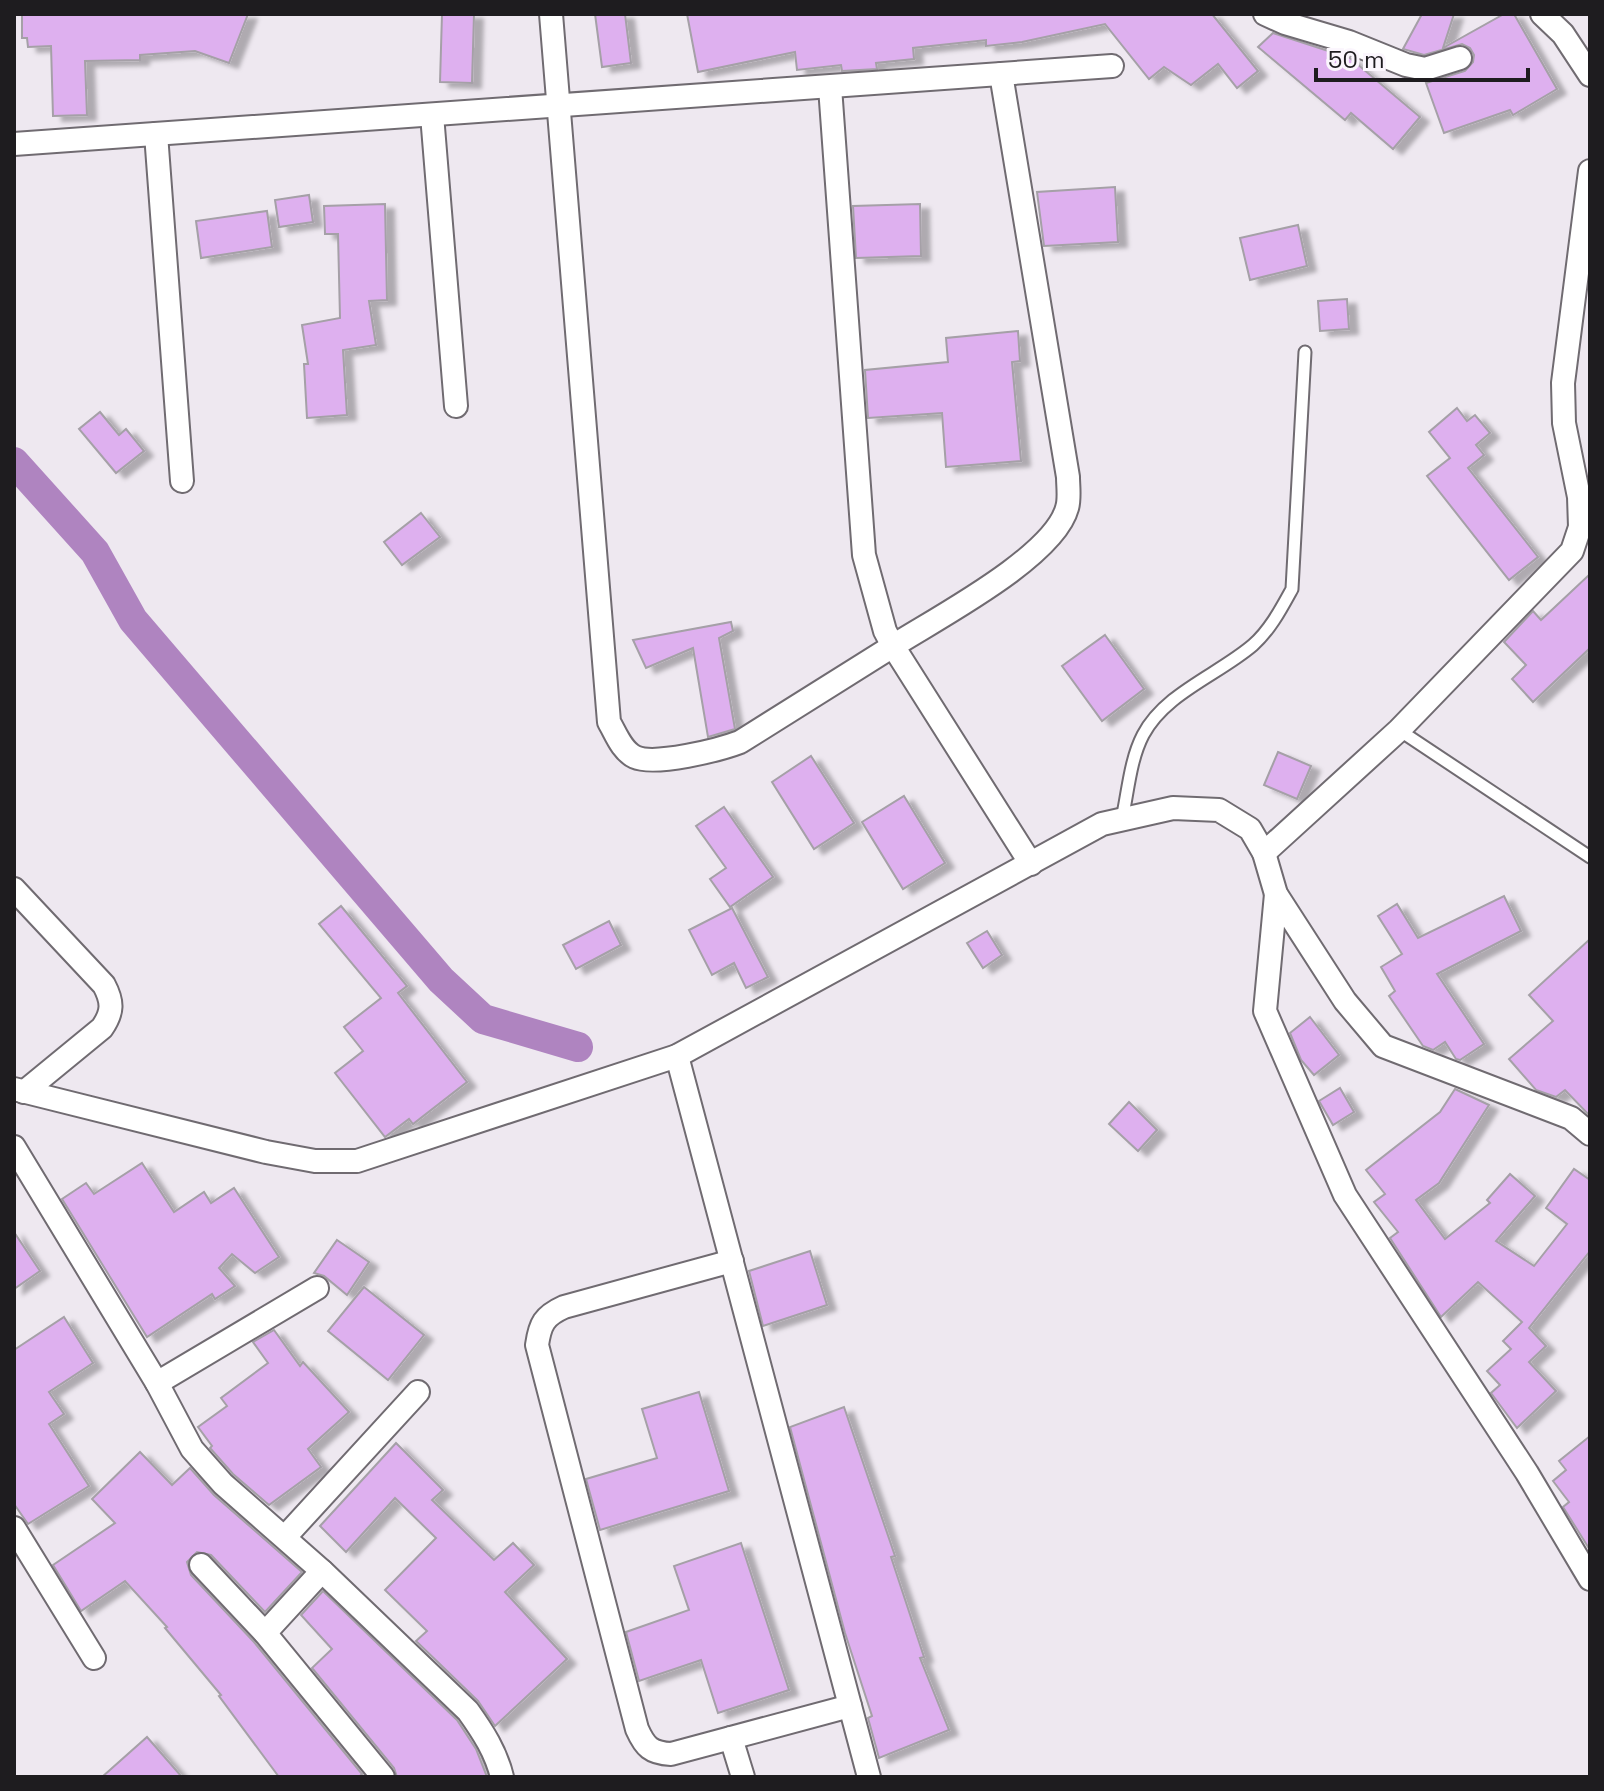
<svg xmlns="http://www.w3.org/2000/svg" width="1604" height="1791" font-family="'Space Grotesk',sans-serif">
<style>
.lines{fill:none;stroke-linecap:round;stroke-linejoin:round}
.canal{stroke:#af84c0;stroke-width:30}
.building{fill:#deb0ef;stroke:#a5a0a7;stroke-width:2;filter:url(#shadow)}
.service-casing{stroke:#706b71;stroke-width:15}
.minor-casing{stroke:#706b71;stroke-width:26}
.service{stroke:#fff;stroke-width:11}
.minor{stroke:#fff;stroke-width:22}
</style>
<defs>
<filter id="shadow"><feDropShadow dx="9" dy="5" stdDeviation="2" flood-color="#0004"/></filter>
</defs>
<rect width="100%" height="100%" fill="#eee8f0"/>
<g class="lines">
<!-- canal -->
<path class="canal" d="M 14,462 L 95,552 L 133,620 L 441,980 L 483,1019 L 578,1047"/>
</g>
<!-- building -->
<g class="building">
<path d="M 22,14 L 248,14 L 229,63 L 195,51 L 140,55 L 140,60 L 85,61 L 87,115 L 53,116 L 51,46 L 28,47 L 27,38 L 22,38 Z"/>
<path d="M 442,14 L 474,14 L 472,83 L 440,82 Z"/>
<path d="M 595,14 L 625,14 L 631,63 L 602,67 Z"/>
<path d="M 687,14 L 1212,14 L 1258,71 L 1237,88 L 1218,64 L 1191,85 L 1164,67 L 1149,79 L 1105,24 L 1022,42 L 986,46 L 986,40 L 913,48 L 914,59 L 876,63 L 877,69 L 842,71 L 841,65 L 797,70 L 795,52 L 698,72 Z"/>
<path d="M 1422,14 L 1454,14 L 1443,48 L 1504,14 L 1514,14 L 1557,89 L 1513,115 L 1510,110 L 1444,133 L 1426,83 L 1465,71 L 1473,62 L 1474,55 L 1470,48 L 1462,44 L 1424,55 L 1403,49 Z"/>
<path d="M 1273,33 L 1350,58 L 1420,117 L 1393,149 L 1351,113 L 1345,120 L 1258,47 Z"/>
<path d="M 1115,187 L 1118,242 L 1044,246 L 1037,192 Z"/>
<path d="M 309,195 L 313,222 L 279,227 L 275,200 Z"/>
<path d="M 385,204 L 387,300 L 369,301 L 376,345 L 343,350 L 347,415 L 307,418 L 304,364 L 308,364 L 302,325 L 340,318 L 338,234 L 325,234 L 324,206 Z"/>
<path d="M 920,204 L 921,256 L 856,258 L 853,206 Z"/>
<path d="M 267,211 L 272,247 L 201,258 L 196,221 Z"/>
<path d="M 1298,225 L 1307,266 L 1250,280 L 1240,238 Z"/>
<path d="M 1347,299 L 1349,329 L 1320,331 L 1318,301 Z"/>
<path d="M 1018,331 L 1020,361 L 1012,362 L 1021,461 L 946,467 L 942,413 L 868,418 L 865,370 L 948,362 L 946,338 Z"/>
<path d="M 1457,408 L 1467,421 L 1475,415 L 1490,433 L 1476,445 L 1484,455 L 1468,468 L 1538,557 L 1509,580 L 1427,476 L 1450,458 L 1429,432 Z"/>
<path d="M 100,412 L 119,435 L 126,429 L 144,451 L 116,473 L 79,429 Z"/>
<path d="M 421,513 L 440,537 L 402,565 L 384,542 Z"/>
<path d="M 1590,574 L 1590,648 L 1533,702 L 1512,679 L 1526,665 L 1504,642 L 1533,611 L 1541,620 Z"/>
<path d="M 731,622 L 733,631 L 719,638 L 735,729 L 708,737 L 693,648 L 646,668 L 633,640 Z"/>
<path d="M 1105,635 L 1144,689 L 1102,721 L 1062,666 Z"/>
<path d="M 1278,752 L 1311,766 L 1297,799 L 1264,785 Z"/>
<path d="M 811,756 L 854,823 L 814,849 L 772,782 Z"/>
<path d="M 904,796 L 945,863 L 903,889 L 862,822 Z"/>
<path d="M 724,807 L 773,877 L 730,907 L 710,879 L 726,868 L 696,826 Z"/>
<path d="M 1504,896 L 1521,931 L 1437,974 L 1484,1044 L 1460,1060 L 1456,1059 L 1445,1042 L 1433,1050 L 1423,1046 L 1389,996 L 1395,991 L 1381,967 L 1402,954 L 1378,916 L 1397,904 L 1418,938 Z"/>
<path d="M 341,906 L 407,986 L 398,993 L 467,1082 L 413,1124 L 409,1119 L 385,1137 L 335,1073 L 363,1051 L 344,1027 L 381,998 L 319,924 Z"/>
<path d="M 732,908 L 768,977 L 746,988 L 734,963 L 712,975 L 689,930 Z"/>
<path d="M 609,921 L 621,945 L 576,969 L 563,945 Z"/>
<path d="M 987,931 L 1002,955 L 983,968 L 967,943 Z"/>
<path d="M 1590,939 L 1590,1116 L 1565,1090 L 1556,1097 L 1536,1090 L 1509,1059 L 1553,1021 L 1529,995 Z"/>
<path d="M 1310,1017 L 1339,1055 L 1314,1075 L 1301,1060 L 1290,1033 Z"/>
<path d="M 1340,1088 L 1354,1112 L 1333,1125 L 1319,1101 Z"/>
<path d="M 1455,1089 L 1489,1105 L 1439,1183 L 1416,1200 L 1445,1239 L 1490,1203 L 1487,1200 L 1510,1174 L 1535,1196 L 1496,1241 L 1534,1266 L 1567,1224 L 1546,1208 L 1574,1169 L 1590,1180 L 1590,1251 L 1529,1328 L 1546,1346 L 1529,1362 L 1556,1391 L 1517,1428 L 1491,1393 L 1500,1385 L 1487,1371 L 1511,1349 L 1503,1341 L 1522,1322 L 1478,1282 L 1441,1317 L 1390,1238 L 1398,1232 L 1374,1202 L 1385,1194 L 1366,1170 L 1440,1112 Z"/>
<path d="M 1129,1102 L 1157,1130 L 1138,1151 L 1109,1124 Z"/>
<path d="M 142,1163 L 174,1212 L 204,1192 L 211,1203 L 234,1188 L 279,1257 L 255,1273 L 232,1254 L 219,1268 L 235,1286 L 215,1299 L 212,1294 L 147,1337 L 62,1199 L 86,1183 L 94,1194 Z"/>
<path d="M 14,1232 L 40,1271 L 14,1289 Z"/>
<path d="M 337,1240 L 369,1262 L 347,1295 L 324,1276 L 314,1273 Z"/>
<path d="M 810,1251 L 827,1305 L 763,1326 L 749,1271 Z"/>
<path d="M 364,1287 L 424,1335 L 388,1380 L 328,1331 Z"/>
<path d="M 64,1317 L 93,1363 L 49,1392 L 64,1414 L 49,1424 L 89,1486 L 28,1524 L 14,1504 L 14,1350 Z"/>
<path d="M 274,1330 L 300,1366 L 303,1362 L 349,1412 L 308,1449 L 321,1467 L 269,1505 L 233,1474 L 210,1448 L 212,1446 L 198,1427 L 227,1406 L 221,1398 L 268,1363 L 253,1342 Z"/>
<path d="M 699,1392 L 729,1491 L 600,1530 L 586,1479 L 657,1458 L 642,1409 Z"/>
<path d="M 844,1407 L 895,1556 L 891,1557 L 924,1657 L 920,1658 L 949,1730 L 879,1758 L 868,1718 L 872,1716 L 845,1633 L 790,1427 Z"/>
<path d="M 1590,1436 L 1590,1550 L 1563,1507 L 1569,1502 L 1553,1481 L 1566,1470 L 1559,1461 Z"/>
<path d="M 396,1443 L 443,1490 L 432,1500 L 494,1560 L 513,1543 L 534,1565 L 505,1592 L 567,1659 L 495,1726 L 478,1701 L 416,1641 L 427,1631 L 385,1590 L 436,1538 L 395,1498 L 346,1552 L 320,1526 Z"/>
<path d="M 140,1452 L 172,1485 L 190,1468 L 214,1495 L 302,1572 L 265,1612 L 211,1555 L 197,1552 L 187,1562 L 191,1575 L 254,1642 L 362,1774 L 359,1777 L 279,1777 L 219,1696 L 221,1695 L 165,1628 L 167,1627 L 125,1581 L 81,1611 L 53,1565 L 115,1523 L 92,1499 Z"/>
<path d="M 741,1543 L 789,1690 L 718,1713 L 701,1660 L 639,1681 L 626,1632 L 689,1610 L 674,1566 Z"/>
<path d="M 323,1591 L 457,1720 L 476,1749 L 487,1777 L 397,1777 L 394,1768 L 312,1668 L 332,1649 L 301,1615 Z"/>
<path d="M 147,1737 L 182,1777 L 102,1777 Z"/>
</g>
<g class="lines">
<!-- service casing -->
<g class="service-casing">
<g id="service">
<path d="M 1399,730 L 1590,857"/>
<path d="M 1122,819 C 1128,792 1130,760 1143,735 C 1165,693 1218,675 1253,645 C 1270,630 1281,609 1292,589 L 1305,352"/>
</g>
</g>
<!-- minor casing -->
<g class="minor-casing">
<g id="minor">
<path d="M 551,14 L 609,722 C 616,734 622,751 635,757 C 655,766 719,750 740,742 L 893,646 L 1031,864"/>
<path d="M 1265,14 L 1285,23 L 1349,42 L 1406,65 L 1425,69 L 1460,58"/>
<path d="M 1542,14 L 1563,34 L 1590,75"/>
<path d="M 830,87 L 864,555 L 885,631 L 893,646 C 937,618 1054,557 1067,508 C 1070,499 1068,486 1068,477 L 1001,74"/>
<path d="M 432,115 L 456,406"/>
<path d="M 156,134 L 182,481"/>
<path d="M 14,144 L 1112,66"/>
<path d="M 1264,853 L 1399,730 L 1572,551 L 1580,527 L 1579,497 L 1564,423 L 1563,383 L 1590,171"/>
<path d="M 14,889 L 104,985 C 113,1002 113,1012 102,1028 L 24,1092"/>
<path d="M 1276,894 L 1265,1011 L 1345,1195 L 1527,1473 L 1590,1579"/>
<path d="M 677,1056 L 869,1777"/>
<path d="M 14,1089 L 266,1152 L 315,1161 L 357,1161 L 677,1056 L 1102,824 L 1173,808 L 1219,810 L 1250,829 L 1264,853 L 1276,894 L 1345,1001 L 1383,1046 L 1571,1118 L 1590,1134"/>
<path d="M 14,1147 L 157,1383 L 192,1449 L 223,1484 L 322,1571 L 468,1711 C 483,1732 496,1752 502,1777"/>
<path d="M 732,1261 L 564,1307 C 544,1316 540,1324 537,1345 L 637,1729 C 645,1747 651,1753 671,1754 L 850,1706"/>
<path d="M 157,1383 L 317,1288"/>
<path d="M 14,1528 L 94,1658"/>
<path d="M 285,1537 L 418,1392"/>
<path d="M 201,1565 L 265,1633 L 383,1777"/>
<path d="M 265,1633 L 322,1571"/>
<path d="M 731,1738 L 743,1777"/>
</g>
</g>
<!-- service -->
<use href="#service" class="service"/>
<!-- minor -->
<use href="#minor" class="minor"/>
</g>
<!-- border -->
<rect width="1604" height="1791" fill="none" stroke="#1e1c1f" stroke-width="32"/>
<!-- scale -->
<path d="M1316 68v12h212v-12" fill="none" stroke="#1e1c1f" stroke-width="4"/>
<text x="1328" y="68" font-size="24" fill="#1e1c1f" stroke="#fbf6fd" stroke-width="6" paint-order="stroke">50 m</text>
</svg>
